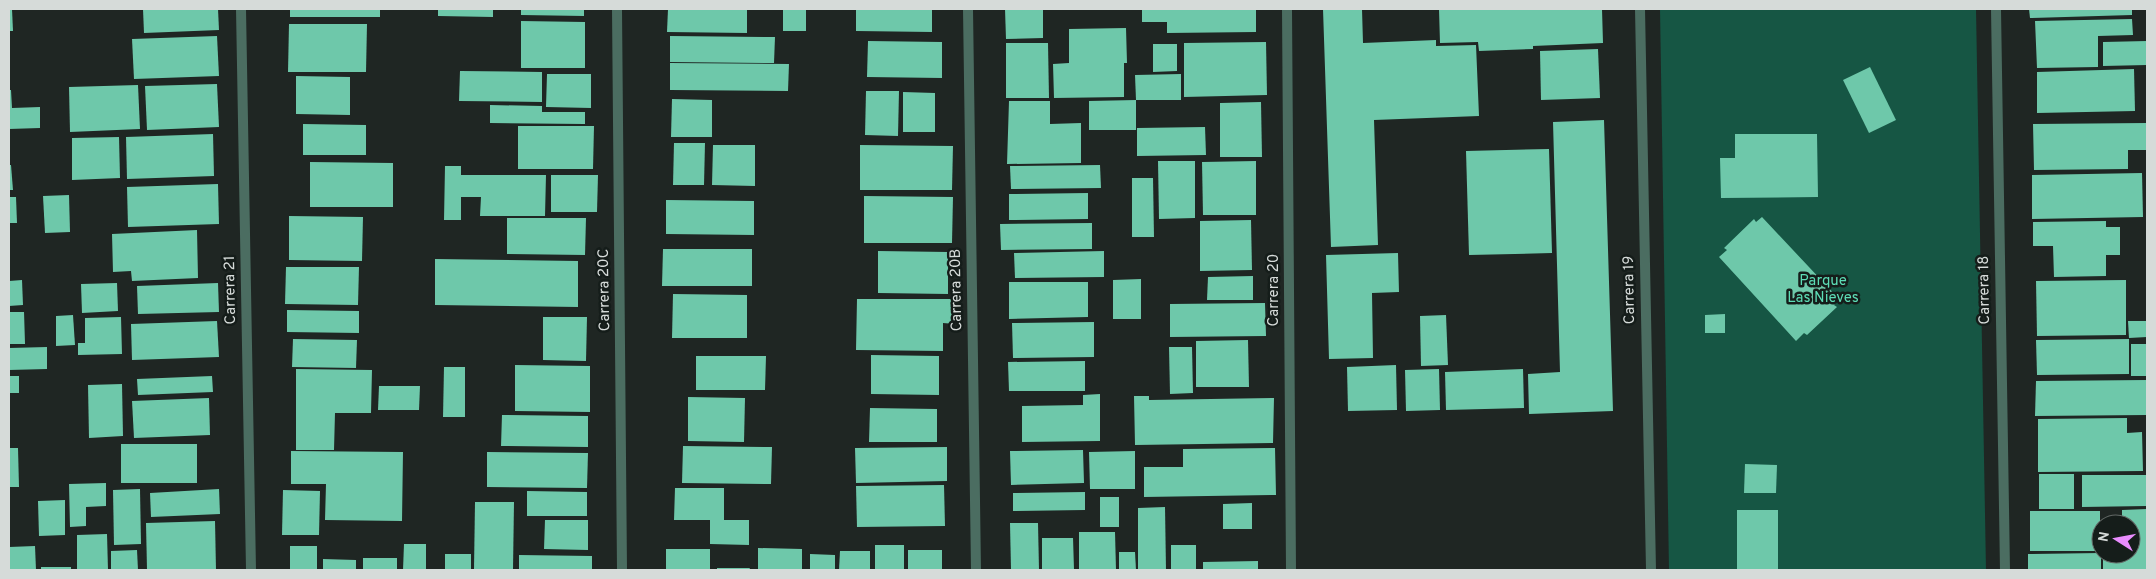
<svg xmlns="http://www.w3.org/2000/svg" width="2156" height="579" font-family="Overpass,sans-serif">
<style>
.green{fill:#165644}
.building{fill:#6ec8aa}
.lines{fill:none;stroke-linecap:round;stroke-linejoin:round}
.minor{stroke:#4b6d61;stroke-width:10}
.labels{text-anchor:middle;dominant-baseline:central;stroke-width:5;stroke-linejoin:round;paint-order:stroke}
.park-label{font-size:15px;fill:#5dddb6;stroke:#151d1a}
.street-label{font-size:15px;fill:#d6dbd9;stroke:#151d1a}
</style>
<rect width="100%" height="100%" fill="#1f2623"/>
<!-- green -->
<path class="green" d="M 1660,9 L 1976,9 L 1986,570 L 1669,570 Z"/>
<!-- building -->
<g class="building">
<path d="M 9,9 L 12,9 L 13,31 L 9,31 Z"/>
<path d="M 143,9 L 218,9 L 219,30 L 144,33 Z"/>
<rect x="290" y="9" width="90" height="8"/>
<path d="M 438,9 L 493,9 L 493,17 L 438,16 Z"/>
<path d="M 521,9 L 584,9 L 584,16 L 521,15 Z"/>
<path d="M 668,9 L 747,9 L 747,33 L 667,32 Z"/>
<rect x="783" y="9" width="23" height="22"/>
<path d="M 856,9 L 932,9 L 932,32 L 856,31 Z"/>
<path d="M 1005,9 L 1043,9 L 1043,38 L 1006,39 Z"/>
<path d="M 1142,9 L 1256,9 L 1256,32 L 1167,33 L 1167,22 L 1142,22 Z"/>
<path d="M 1323,9 L 1362,9 L 1363,43 L 1436,40 L 1436,46 L 1476,45 L 1479,116 L 1374,120 L 1378,245 L 1331,247 Z"/>
<path d="M 1439,9 L 1602,9 L 1603,43 L 1533,46 L 1533,49 L 1479,51 L 1478,42 L 1440,43 Z"/>
<path d="M 2029,9 L 2132,9 L 2132,15 L 2030,18 Z"/>
<path d="M 2132,19 L 2133,35 L 2098,36 L 2098,67 L 2037,68 L 2035,21 Z"/>
<path d="M 521,21 L 585,22 L 585,68 L 521,68 Z"/>
<path d="M 289,24 L 367,24 L 366,72 L 288,72 Z"/>
<path d="M 1126,28 L 1127,63 L 1124,63 L 1124,97 L 1054,98 L 1053,64 L 1069,63 L 1069,29 Z"/>
<path d="M 217,36 L 219,76 L 134,79 L 132,39 Z"/>
<path d="M 670,36 L 775,37 L 774,63 L 670,62 Z"/>
<path d="M 868,41 L 942,42 L 942,78 L 867,77 Z"/>
<path d="M 2147,41 L 2147,65 L 2103,66 L 2103,42 Z"/>
<path d="M 1266,42 L 1267,95 L 1184,97 L 1184,43 Z"/>
<path d="M 1006,43 L 1048,43 L 1049,98 L 1006,98 Z"/>
<path d="M 1153,44 L 1177,44 L 1177,71 L 1153,72 Z"/>
<path d="M 1598,49 L 1600,98 L 1541,100 L 1540,51 Z"/>
<path d="M 670,63 L 789,64 L 788,91 L 670,90 Z"/>
<path d="M 1870,67 L 1896,120 L 1869,133 L 1843,80 Z"/>
<path d="M 2134,69 L 2135,111 L 2037,113 L 2037,72 Z"/>
<path d="M 460,71 L 542,72 L 542,102 L 459,101 Z"/>
<path d="M 547,74 L 591,74 L 591,108 L 546,107 Z"/>
<path d="M 1181,74 L 1181,100 L 1136,100 L 1135,75 Z"/>
<path d="M 296,76 L 350,77 L 350,115 L 296,114 Z"/>
<path d="M 217,84 L 219,127 L 147,130 L 145,86 Z"/>
<path d="M 138,85 L 140,129 L 70,132 L 69,87 Z"/>
<path d="M 9,90 L 11,90 L 12,108 L 40,107 L 40,128 L 9,129 Z"/>
<path d="M 866,91 L 899,91 L 898,136 L 865,135 Z"/>
<path d="M 903,92 L 935,93 L 935,132 L 903,132 Z"/>
<path d="M 672,99 L 712,100 L 712,137 L 671,137 Z"/>
<path d="M 1136,100 L 1136,130 L 1089,130 L 1089,101 Z"/>
<path d="M 1009,101 L 1050,101 L 1050,124 L 1081,123 L 1081,163 L 1007,164 Z"/>
<path d="M 1261,102 L 1262,157 L 1220,157 L 1220,103 Z"/>
<path d="M 490,105 L 542,106 L 542,112 L 585,112 L 585,124 L 490,123 Z"/>
<path d="M 1604,120 L 1613,411 L 1529,414 L 1528,374 L 1560,372 L 1553,122 Z"/>
<path d="M 2147,123 L 2147,150 L 2128,150 L 2128,169 L 2034,170 L 2033,124 Z"/>
<path d="M 303,124 L 366,125 L 366,155 L 303,155 Z"/>
<path d="M 518,126 L 594,126 L 593,169 L 518,169 Z"/>
<path d="M 1205,127 L 1206,155 L 1137,156 L 1137,128 Z"/>
<path d="M 213,134 L 214,176 L 127,179 L 126,137 Z"/>
<path d="M 1735,134 L 1817,134 L 1818,197 L 1721,198 L 1720,158 L 1735,158 Z"/>
<path d="M 119,137 L 120,178 L 72,180 L 72,138 Z"/>
<path d="M 674,143 L 705,143 L 704,185 L 673,185 Z"/>
<path d="M 713,145 L 755,145 L 755,186 L 712,185 Z"/>
<path d="M 860,145 L 953,146 L 952,190 L 860,190 Z"/>
<path d="M 1549,149 L 1552,253 L 1469,255 L 1466,151 Z"/>
<path d="M 1158,161 L 1195,161 L 1195,218 L 1159,219 Z"/>
<path d="M 1256,161 L 1256,215 L 1203,215 L 1202,162 Z"/>
<path d="M 310,162 L 393,163 L 393,207 L 310,207 Z"/>
<path d="M 9,165 L 11,165 L 13,190 L 9,190 Z"/>
<path d="M 1100,165 L 1101,188 L 1011,189 L 1010,166 Z"/>
<path d="M 445,166 L 461,166 L 461,175 L 546,175 L 545,216 L 480,216 L 481,197 L 461,197 L 461,220 L 444,220 Z"/>
<path d="M 2142,173 L 2143,217 L 2032,219 L 2032,175 Z"/>
<path d="M 551,175 L 598,175 L 597,212 L 551,212 Z"/>
<path d="M 1132,178 L 1153,178 L 1154,237 L 1132,237 Z"/>
<path d="M 218,184 L 219,224 L 128,227 L 127,187 Z"/>
<path d="M 1088,193 L 1088,219 L 1009,220 L 1009,194 Z"/>
<path d="M 69,195 L 70,232 L 45,233 L 43,196 Z"/>
<path d="M 864,196 L 953,197 L 952,243 L 864,243 Z"/>
<path d="M 9,197 L 16,197 L 17,223 L 9,223 Z"/>
<path d="M 666,200 L 754,201 L 754,235 L 666,234 Z"/>
<path d="M 289,216 L 363,217 L 362,261 L 289,260 Z"/>
<path d="M 1762,217 L 1839,299 L 1834,305 L 1837,307 L 1807,335 L 1804,333 L 1796,341 L 1719,257 L 1727,250 L 1724,248 L 1754,219 L 1756,222 Z"/>
<path d="M 507,218 L 586,218 L 585,255 L 507,254 Z"/>
<path d="M 1251,220 L 1252,270 L 1200,271 L 1200,221 Z"/>
<path d="M 2106,221 L 2106,227 L 2120,227 L 2120,255 L 2106,255 L 2106,276 L 2054,277 L 2053,246 L 2033,246 L 2033,222 Z"/>
<path d="M 1092,223 L 1092,249 L 1001,250 L 1000,224 Z"/>
<path d="M 197,230 L 198,278 L 132,281 L 131,271 L 113,272 L 112,234 Z"/>
<path d="M 663,249 L 752,249 L 752,286 L 662,286 Z"/>
<path d="M 878,251 L 948,252 L 948,294 L 878,293 Z"/>
<path d="M 1104,251 L 1104,277 L 1015,278 L 1014,253 Z"/>
<path d="M 1398,253 L 1399,292 L 1372,293 L 1373,358 L 1329,359 L 1326,255 Z"/>
<path d="M 435,259 L 578,261 L 578,307 L 435,305 Z"/>
<path d="M 286,267 L 359,267 L 358,305 L 285,304 Z"/>
<path d="M 1253,276 L 1253,300 L 1207,300 L 1208,277 Z"/>
<path d="M 1141,279 L 1141,319 L 1113,319 L 1113,280 Z"/>
<path d="M 22,280 L 23,305 L 9,306 L 9,281 Z"/>
<path d="M 2126,280 L 2126,335 L 2037,336 L 2036,281 Z"/>
<path d="M 1009,282 L 1088,282 L 1088,317 L 1009,319 Z"/>
<path d="M 117,283 L 118,311 L 82,313 L 81,284 Z"/>
<path d="M 218,283 L 219,312 L 138,314 L 137,286 Z"/>
<path d="M 673,294 L 747,295 L 747,338 L 672,338 Z"/>
<path d="M 857,299 L 955,299 L 955,324 L 943,323 L 943,351 L 856,350 Z"/>
<path d="M 1265,303 L 1266,336 L 1170,337 L 1170,304 Z"/>
<path d="M 287,310 L 359,311 L 359,333 L 287,332 Z"/>
<path d="M 9,312 L 24,312 L 25,344 L 9,344 Z"/>
<path d="M 1725,314 L 1725,333 L 1705,333 L 1705,315 Z"/>
<path d="M 73,315 L 75,345 L 56,346 L 56,316 Z"/>
<path d="M 1446,315 L 1448,365 L 1421,366 L 1420,316 Z"/>
<path d="M 121,317 L 122,354 L 78,355 L 78,343 L 85,343 L 85,318 Z"/>
<path d="M 543,317 L 587,317 L 586,361 L 543,360 Z"/>
<path d="M 217,321 L 219,357 L 132,360 L 131,324 Z"/>
<path d="M 2128,321 L 2147,321 L 2147,337 L 2129,338 Z"/>
<path d="M 1094,322 L 1094,357 L 1013,358 L 1012,323 Z"/>
<path d="M 293,339 L 357,340 L 356,368 L 292,367 Z"/>
<path d="M 2129,339 L 2129,374 L 2037,375 L 2036,340 Z"/>
<path d="M 1248,340 L 1249,387 L 1196,387 L 1196,341 Z"/>
<rect x="2131" y="344" width="16" height="32"/>
<path d="M 47,347 L 47,369 L 9,370 L 9,348 Z"/>
<path d="M 1169,347 L 1192,347 L 1193,393 L 1170,394 Z"/>
<path d="M 871,355 L 939,356 L 939,395 L 871,394 Z"/>
<path d="M 696,356 L 766,356 L 765,390 L 696,390 Z"/>
<path d="M 1085,361 L 1085,391 L 1009,391 L 1008,362 Z"/>
<path d="M 515,365 L 590,366 L 590,412 L 515,411 Z"/>
<path d="M 1396,365 L 1397,410 L 1348,411 L 1347,367 Z"/>
<path d="M 444,367 L 465,367 L 465,417 L 443,417 Z"/>
<path d="M 296,369 L 372,370 L 371,413 L 335,413 L 334,450 L 296,450 Z"/>
<path d="M 1439,369 L 1440,410 L 1406,411 L 1405,370 Z"/>
<path d="M 1523,369 L 1524,408 L 1446,410 L 1445,372 Z"/>
<rect x="9" y="376" width="10" height="17"/>
<path d="M 212,376 L 213,392 L 138,395 L 137,379 Z"/>
<path d="M 2147,380 L 2147,415 L 2035,416 L 2036,381 Z"/>
<path d="M 122,384 L 123,436 L 89,438 L 88,385 Z"/>
<path d="M 379,386 L 420,386 L 419,410 L 378,410 Z"/>
<path d="M 1100,394 L 1100,441 L 1022,442 L 1022,406 L 1083,405 L 1083,395 Z"/>
<path d="M 1134,396 L 1149,396 L 1149,400 L 1274,398 L 1273,443 L 1135,445 Z"/>
<path d="M 688,397 L 745,398 L 744,442 L 688,441 Z"/>
<path d="M 209,398 L 210,435 L 134,438 L 132,401 Z"/>
<path d="M 870,408 L 937,409 L 937,442 L 869,442 Z"/>
<path d="M 502,415 L 588,416 L 588,447 L 501,446 Z"/>
<path d="M 2127,418 L 2127,433 L 2142,432 L 2143,471 L 2038,472 L 2038,419 Z"/>
<rect x="121" y="444" width="76" height="39"/>
<path d="M 683,446 L 772,447 L 771,484 L 682,483 Z"/>
<path d="M 947,447 L 947,481 L 856,483 L 855,448 Z"/>
<path d="M 9,448 L 18,448 L 19,487 L 9,487 Z"/>
<path d="M 1275,448 L 1276,495 L 1144,497 L 1144,467 L 1183,467 L 1183,449 Z"/>
<path d="M 1083,450 L 1084,483 L 1011,485 L 1010,451 Z"/>
<path d="M 291,451 L 403,452 L 402,521 L 325,520 L 326,484 L 291,484 Z"/>
<path d="M 1135,451 L 1135,489 L 1090,489 L 1089,452 Z"/>
<path d="M 487,452 L 588,453 L 587,488 L 487,487 Z"/>
<path d="M 1745,464 L 1777,465 L 1776,493 L 1744,493 Z"/>
<rect x="2039" y="474" width="35" height="35"/>
<path d="M 2082,475 L 2147,475 L 2147,506 L 2082,507 Z"/>
<path d="M 106,483 L 106,506 L 86,507 L 86,526 L 70,527 L 69,484 Z"/>
<path d="M 944,485 L 945,526 L 857,527 L 856,486 Z"/>
<path d="M 675,488 L 724,488 L 724,520 L 749,520 L 749,545 L 710,544 L 710,520 L 674,520 Z"/>
<path d="M 140,489 L 141,544 L 114,545 L 113,490 Z"/>
<path d="M 219,489 L 220,514 L 151,517 L 150,493 Z"/>
<path d="M 283,490 L 320,491 L 319,535 L 282,535 Z"/>
<path d="M 527,491 L 587,492 L 587,516 L 527,516 Z"/>
<path d="M 1085,492 L 1085,510 L 1013,511 L 1013,493 Z"/>
<rect x="1100" y="497" width="19" height="30"/>
<path d="M 65,500 L 65,535 L 39,536 L 38,501 Z"/>
<path d="M 475,502 L 514,502 L 513,570 L 474,570 Z"/>
<path d="M 1252,503 L 1252,529 L 1223,529 L 1223,504 Z"/>
<path d="M 1165,507 L 1166,570 L 1138,570 L 1138,508 Z"/>
<path d="M 2147,509 L 2147,570 L 2103,570 L 2103,554 L 2131,554 L 2131,524 L 2122,524 L 2122,510 Z"/>
<rect x="1737" y="510" width="41" height="60"/>
<rect x="2030" y="511" width="70" height="40"/>
<path d="M 545,520 L 588,520 L 588,550 L 544,549 Z"/>
<path d="M 215,521 L 216,570 L 147,570 L 146,523 Z"/>
<path d="M 1010,523 L 1038,523 L 1039,570 L 1011,570 Z"/>
<path d="M 1079,532 L 1115,532 L 1116,570 L 1079,570 Z"/>
<path d="M 107,534 L 108,570 L 77,570 L 77,535 Z"/>
<path d="M 1042,538 L 1073,538 L 1074,570 L 1042,570 Z"/>
<path d="M 404,544 L 426,544 L 426,570 L 403,570 Z"/>
<rect x="875" y="545" width="29" height="25"/>
<rect x="1171" y="545" width="25" height="25"/>
<path d="M 35,546 L 36,570 L 9,570 L 9,547 Z"/>
<rect x="290" y="546" width="27" height="24"/>
<path d="M 758,548 L 802,549 L 802,570 L 758,570 Z"/>
<rect x="666" y="549" width="44" height="21"/>
<path d="M 137,550 L 138,570 L 111,570 L 111,551 Z"/>
<rect x="908" y="550" width="34" height="20"/>
<path d="M 840,551 L 870,551 L 870,570 L 839,570 Z"/>
<path d="M 1119,552 L 1135,552 L 1136,570 L 1119,570 Z"/>
<path d="M 2101,553 L 2101,570 L 2028,570 L 2028,554 Z"/>
<rect x="445" y="554" width="26" height="16"/>
<path d="M 810,554 L 835,555 L 835,570 L 810,570 Z"/>
<path d="M 519,555 L 592,556 L 592,570 L 519,570 Z"/>
<rect x="363" y="558" width="34" height="12"/>
<path d="M 323,559 L 356,560 L 356,570 L 323,570 Z"/>
<path d="M 1258,561 L 1258,570 L 1203,570 L 1203,562 Z"/>
<rect x="41" y="567" width="30" height="3"/>
<path d="M 717,568 L 750,568 L 749,570 L 717,570 Z"/>
</g>
<g class="lines">
<!-- minor -->
<g class="minor">
<path d="M 241,9 L 251,570"/>
<path d="M 617,9 L 622,570"/>
<path d="M 968,9 L 976,570"/>
<path d="M 1287,9 L 1291,570"/>
<path d="M 1640,9 L 1651,570"/>
<path d="M 1996,9 L 2005,570"/>
</g>
</g>
<g class="labels">
<!-- park labels -->
<g class="park-label">
<text x="1823" y="281">Parque<tspan x="1823" dy="17">Las Nieves</tspan></text>
</g>
<!-- street labels -->
<g class="street-label">
<text transform="translate(231 290) rotate(-91)">Carrera 21</text>
<text transform="translate(605 290) rotate(-91)">Carrera 20C</text>
<text transform="translate(957 290) rotate(-91)">Carrera 20B</text>
<text transform="translate(1274 290) rotate(-90)">Carrera 20</text>
<text transform="translate(1630 290) rotate(-91)">Carrera 19</text>
<text transform="translate(1985 290) rotate(-91)">Carrera 18</text>
</g>
</g>
<!-- border -->
<rect width="2156" height="579" fill="none" stroke="#d6dbd9" stroke-width="20"/>
<!-- north arrow -->
<g transform="translate(2116 539) rotate(281)"><circle r="24" fill="#151d1a" stroke="#626966"/>
<path d="M0-4L9 19L0 12L-9 19Z" fill="#e98dfe"/>
<text y="-8" font-size="14" font-weight="bold" text-anchor="middle" fill="#d6dbd9">N</text>
</g>
</svg>
